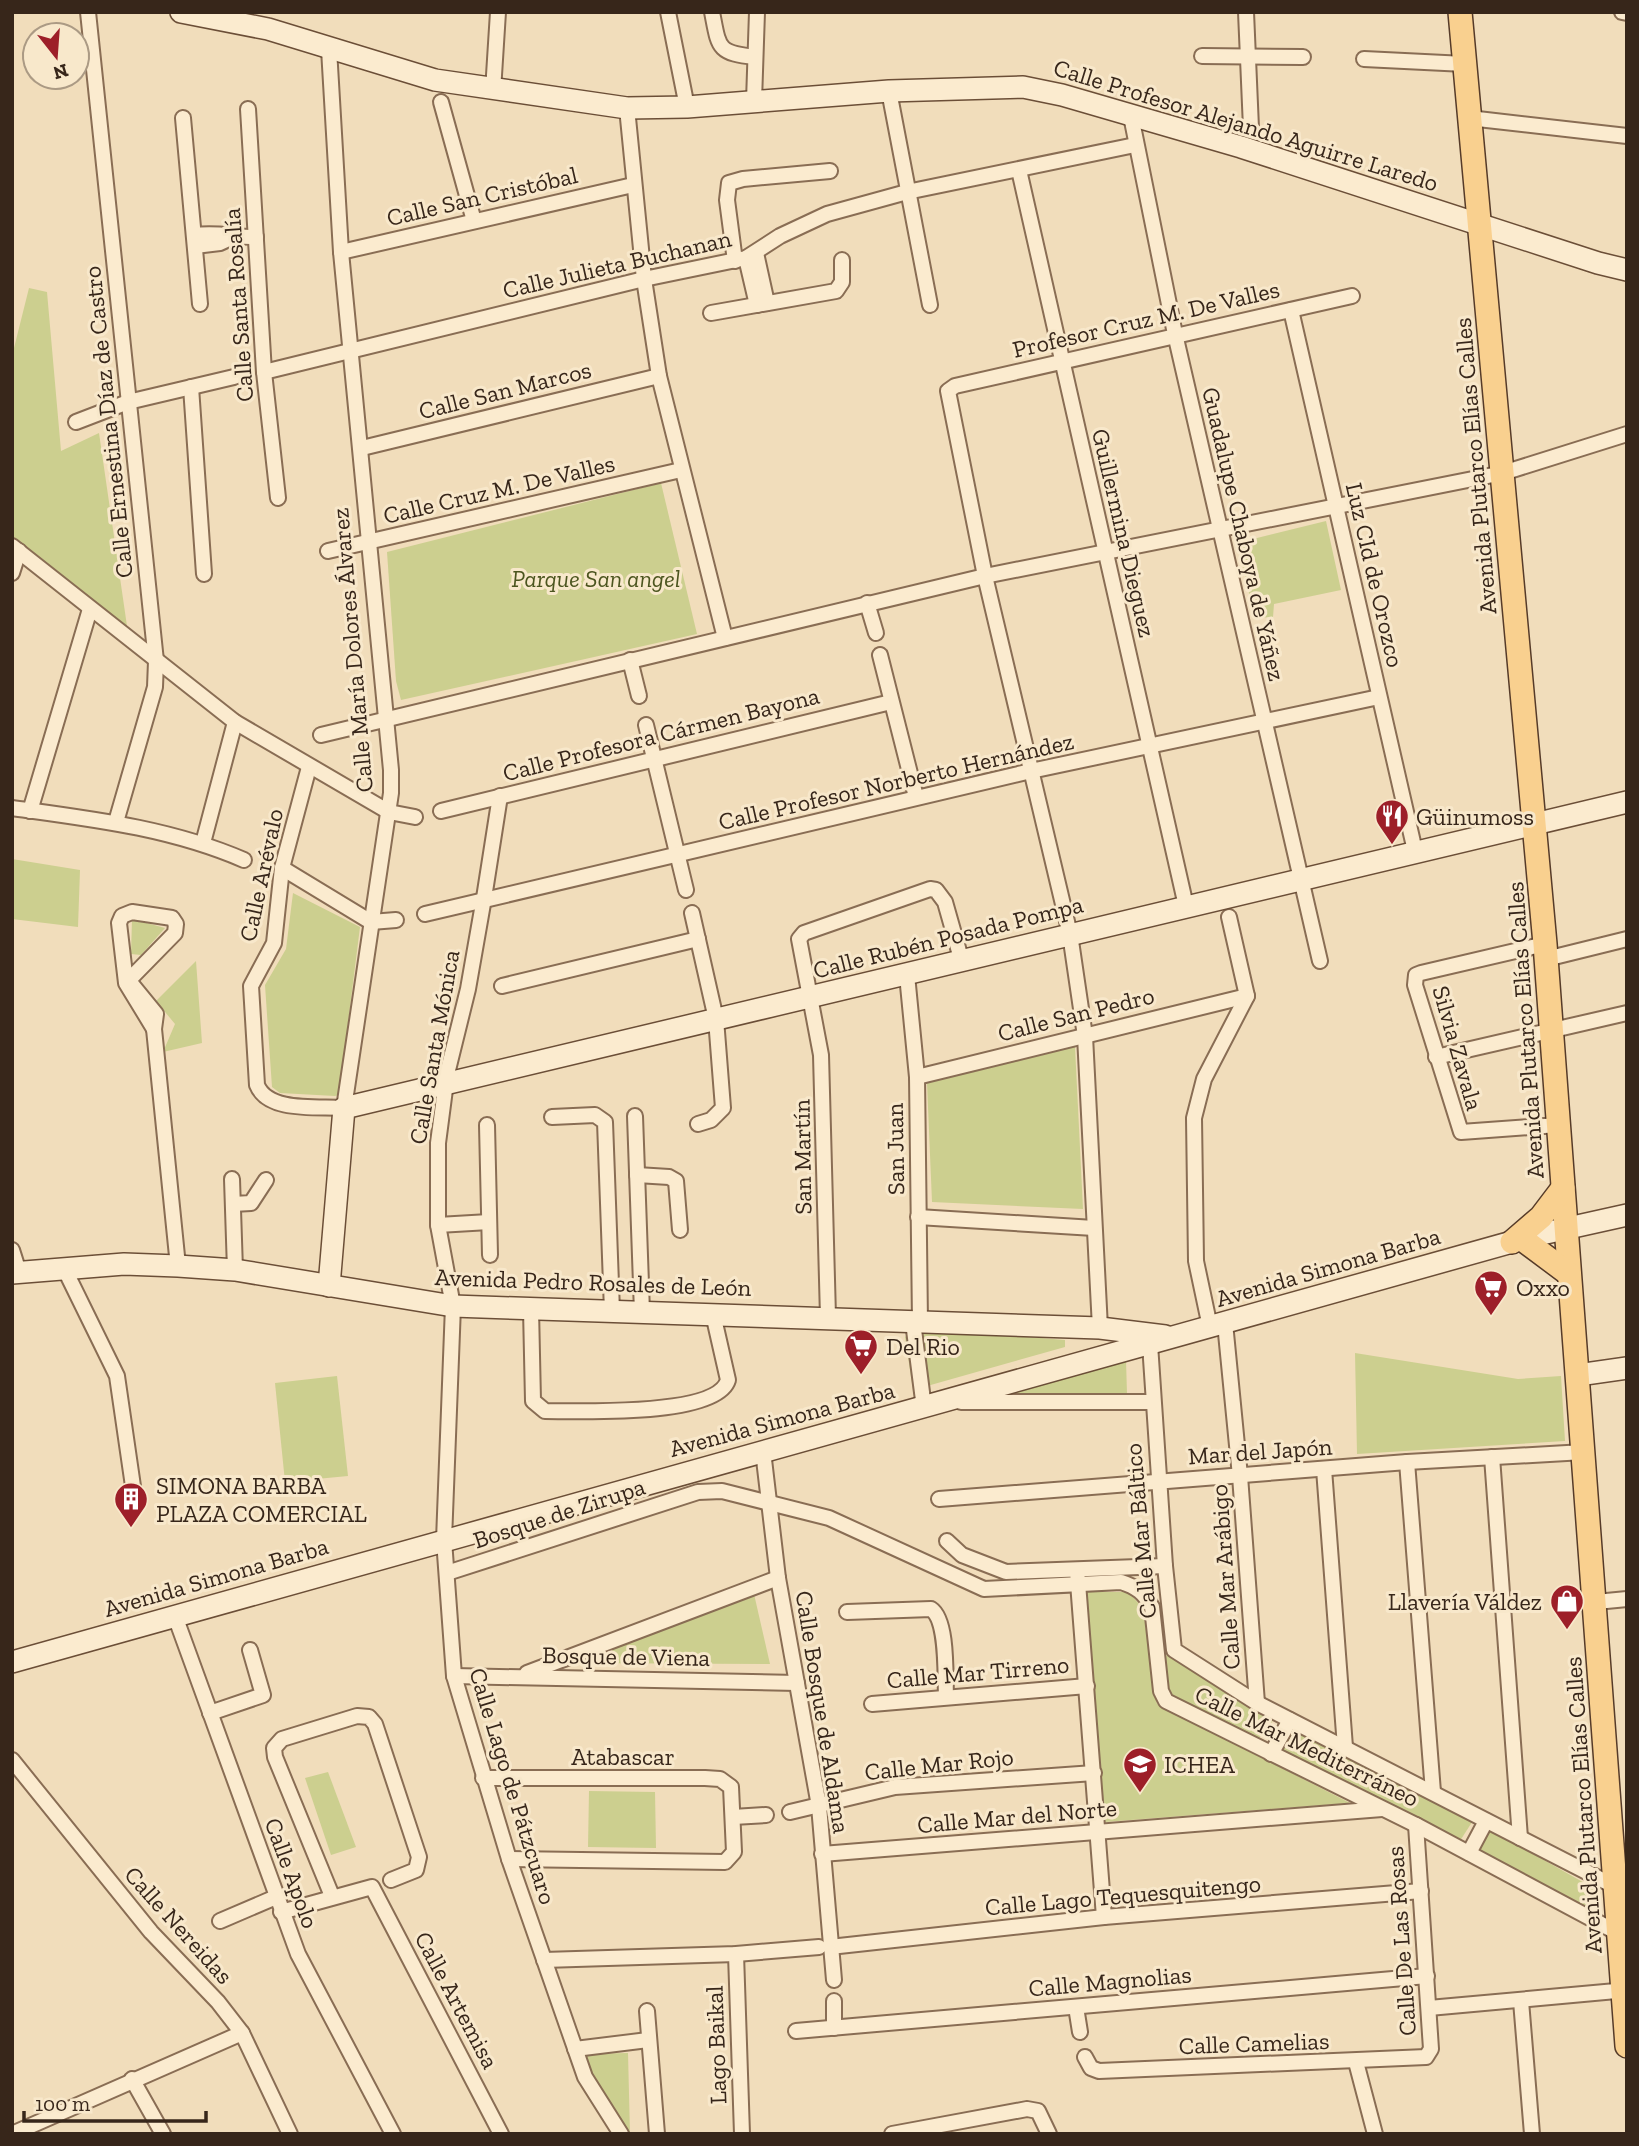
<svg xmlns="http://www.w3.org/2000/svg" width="1639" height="2146" font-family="'Zilla Slab',serif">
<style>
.green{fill:#cccf8f}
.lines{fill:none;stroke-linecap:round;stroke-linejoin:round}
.street-casing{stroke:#896d54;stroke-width:18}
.secondary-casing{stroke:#6b4e37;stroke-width:24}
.primary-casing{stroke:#563b29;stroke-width:26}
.street{stroke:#fbebcf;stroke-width:14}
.secondary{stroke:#fbebcf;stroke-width:21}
.primary{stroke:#f9d08f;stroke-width:23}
.labels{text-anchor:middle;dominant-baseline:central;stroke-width:6;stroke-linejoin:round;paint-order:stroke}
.street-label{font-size:24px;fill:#37261a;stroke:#f8e8cb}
.park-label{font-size:24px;font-style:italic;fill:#4c551f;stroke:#f8e8cb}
.poi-label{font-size:24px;fill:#37261a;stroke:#f8e8cb;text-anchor:start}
</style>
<rect width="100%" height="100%" fill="#f1ddbb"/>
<!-- green -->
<g class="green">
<path d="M 29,288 L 47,292 L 61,451 L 99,433 L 128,633 L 12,539 L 12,356 Z"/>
<path d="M 661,483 L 697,634 L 401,700 L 396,681 L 387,552 Z"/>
<path d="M 1326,521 L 1341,590 L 1274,604 L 1273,617 L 1255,618 L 1237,543 Z"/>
<path d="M 12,859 L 80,870 L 78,927 L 12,919 Z"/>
<path d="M 293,893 L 360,927 L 339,1095 L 335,1096 L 280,1093 L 272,1087 L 265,985 L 286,949 Z"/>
<path d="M 132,919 L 165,928 L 141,955 L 131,954 Z"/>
<path d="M 196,961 L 202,1043 L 163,1052 L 175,1024 L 156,1001 Z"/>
<path d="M 1075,1047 L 1083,1209 L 932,1202 L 927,1083 Z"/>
<path d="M 915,1328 L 1065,1340 L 1065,1347 L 913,1390 L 905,1337 Z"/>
<path d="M 1355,1353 L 1518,1379 L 1561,1376 L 1565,1441 L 1357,1454 Z"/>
<path d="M 1126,1360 L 1127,1394 L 990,1398 Z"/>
<path d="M 337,1376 L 348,1476 L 285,1482 L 275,1383 Z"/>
<path d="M 1083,1592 L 1129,1592 L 1143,1609 L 1157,1704 L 1350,1803 L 1105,1822 Z"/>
<path d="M 754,1594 L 770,1664 L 563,1663 Z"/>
<path d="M 1162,1653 L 1279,1713 L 1255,1743 L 1163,1698 Z"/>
<path d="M 1295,1728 L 1474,1819 L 1458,1844 L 1282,1751 Z"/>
<path d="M 328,1772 L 356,1847 L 331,1855 L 305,1778 Z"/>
<path d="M 589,1791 L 655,1792 L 656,1848 L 588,1847 Z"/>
<path d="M 1489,1829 L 1595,1889 L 1597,1914 L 1479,1853 Z"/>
<path d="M 628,2053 L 630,2134 L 592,2084 L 582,2054 Z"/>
</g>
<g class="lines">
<!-- street casing -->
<g class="street-casing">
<g id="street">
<path d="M 88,12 L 156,661 L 155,687 L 116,822"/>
<path d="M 668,12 L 687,107"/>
<path d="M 712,12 C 719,48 717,53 755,57"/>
<path d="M 1246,12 L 1251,128"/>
<path d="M 1622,12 L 1627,13"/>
<path d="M 1202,56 L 1303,57"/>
<path d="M 1364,59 L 1465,64"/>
<path d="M 493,91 L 498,12"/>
<path d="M 889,91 L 930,305"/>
<path d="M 754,101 L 757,12"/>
<path d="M 441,102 L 474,221"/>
<path d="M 627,108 L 644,279 L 659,376 L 725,638"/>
<path d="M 248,109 L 264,372 L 278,498"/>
<path d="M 1131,116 L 1175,334 L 1320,961"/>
<path d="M 183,118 L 200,304"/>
<path d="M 1469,118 L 1627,136"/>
<path d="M 1019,170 L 1186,906"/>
<path d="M 194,235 C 220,232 231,237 256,237"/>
<path d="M 195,246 L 220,243 L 233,237"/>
<path d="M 341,252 L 633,185"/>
<path d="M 756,253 L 767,303"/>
<path d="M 746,258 L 757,305"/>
<path d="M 735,261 L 727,200 L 729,183 L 743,179 L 830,171"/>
<path d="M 1291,310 L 1415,851"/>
<path d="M 711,313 L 836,291 L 842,282 L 842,260"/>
<path d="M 264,372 L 644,279 L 746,258 L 780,236 L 827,214 L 907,192 L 1135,145"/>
<path d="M 191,387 L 204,574"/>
<path d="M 76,422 L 128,402 L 234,377"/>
<path d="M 362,448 L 659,376"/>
<path d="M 12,546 L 235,722 L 389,812 L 415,817"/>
<path d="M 328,551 L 681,470"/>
<path d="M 12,573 L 19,551"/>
<path d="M 867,603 L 876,633"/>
<path d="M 880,655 L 916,797"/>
<path d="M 630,660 L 639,696"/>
<path d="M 646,725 L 686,890"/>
<path d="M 321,735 L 985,576 L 1503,473 L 1627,434"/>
<path d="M 309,767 L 282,868 L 274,943 L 251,986 L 257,1085 C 268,1113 319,1106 344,1108 L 391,793 L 391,770 L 341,252 L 329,49"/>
<path d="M 500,796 L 484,898 L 468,989 L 447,1074 L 438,1143 L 438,1225 L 453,1306 L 444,1540 L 454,1676 L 509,1859 L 585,2077 L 621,2134"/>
<path d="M 12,808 C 92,819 170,828 244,860"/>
<path d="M 30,811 L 90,609"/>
<path d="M 441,811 L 891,702"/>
<path d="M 203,843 L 235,722"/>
<path d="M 282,868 L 371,922 L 396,920"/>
<path d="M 692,913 L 716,1019 L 723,1108 L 711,1120 L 698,1124"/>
<path d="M 425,914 L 1031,771 L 1379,697"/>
<path d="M 1545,944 L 1421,973 L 1416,975 L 1415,985 L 1461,1132 L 1558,1125"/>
<path d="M 1546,959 L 1627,939"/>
<path d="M 907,975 L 917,1077 L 920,1322"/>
<path d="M 129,981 L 156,1014 L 154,1029 L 178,1266"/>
<path d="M 126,983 L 175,933 L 176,924 L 172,918 L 132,912 L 122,916 L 119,923 L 126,983 L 154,1029"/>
<path d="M 502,986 L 698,939"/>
<path d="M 1436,1057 L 1627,1013"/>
<path d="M 917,1077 L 1247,996"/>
<path d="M 635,1116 L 642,1312"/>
<path d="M 552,1117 L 595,1115 L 605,1122 L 612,1311"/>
<path d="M 487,1125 L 490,1255"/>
<path d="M 637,1175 L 669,1177 L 676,1181 L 680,1230"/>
<path d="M 232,1179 L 235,1270"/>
<path d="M 233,1204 L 251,1203 L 266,1180"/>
<path d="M 918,1217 L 1094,1228"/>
<path d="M 438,1225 L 489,1222"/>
<path d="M 12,1250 L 19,1272"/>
<path d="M 64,1268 L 117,1376 L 135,1500"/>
<path d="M 531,1309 L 533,1401 L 545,1411 C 579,1411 717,1417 728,1380 L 713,1314"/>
<path d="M 828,1317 L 821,1055 L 799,939 L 804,933 L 930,889 L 936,890 L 945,902 L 962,962"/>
<path d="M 913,1322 L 924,1408"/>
<path d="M 1225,1323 L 1240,1476 L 1257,1703"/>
<path d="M 1210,1327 L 1196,1261 L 1194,1118 L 1204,1079 L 1247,996 L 1229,917"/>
<path d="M 1100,1328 L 1085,1036 L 1070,934 L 985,576 L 948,391 L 955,386 L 1352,296"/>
<path d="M 1150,1344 L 1165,1566 L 1174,1650 L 1257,1703 L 1614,1886"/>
<path d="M 961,1402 L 1152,1402"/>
<path d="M 763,1451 L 778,1578 L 819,1806 L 834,1980"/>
<path d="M 1492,1457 L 1520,1838"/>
<path d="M 1407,1462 L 1433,1792"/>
<path d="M 1324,1469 L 1345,1747"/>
<path d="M 939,1499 L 1407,1462 L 1584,1452"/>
<path d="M 947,1541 L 962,1555 L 1006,1572 L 1165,1566"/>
<path d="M 1077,1570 L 1104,1917"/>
<path d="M 447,1573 L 698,1492 L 722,1491 L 829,1518 L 984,1589 L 1121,1582 C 1137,1587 1144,1593 1152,1607 L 1161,1691 L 1166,1701 L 1416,1825 L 1618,1933"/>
<path d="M 1596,1602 L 1627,1599"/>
<path d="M 847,1612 L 931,1609 C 948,1620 945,1676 946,1696"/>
<path d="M 175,1616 L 298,1954 L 393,2134"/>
<path d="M 527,1673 L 778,1578"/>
<path d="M 454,1676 L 797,1683"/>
<path d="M 872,1704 L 1087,1686"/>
<path d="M 210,1713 L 263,1695 L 250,1650"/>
<path d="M 1271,1754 L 1290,1720"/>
<path d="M 12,1760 L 151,1932 L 218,2002 L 242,2033 L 290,2134"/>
<path d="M 483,1778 L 705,1778 L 720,1779 L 731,1787 L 734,1852 L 725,1862 L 509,1859"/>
<path d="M 790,1812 L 895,1787 L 1094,1773"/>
<path d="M 733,1817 L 766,1815"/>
<path d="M 1469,1853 L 1486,1821"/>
<path d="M 822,1854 L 1382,1809"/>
<path d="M 332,1896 L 275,1757 L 274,1748 L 282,1739 L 357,1716 L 369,1717 L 375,1724 L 419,1857 L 416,1870 L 391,1880"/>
<path d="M 281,1912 L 372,1887 L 501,2134"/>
<path d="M 220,1921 L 276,1897"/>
<path d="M 830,1947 L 1104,1917 L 1421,1891"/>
<path d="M 736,1954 L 742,2134"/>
<path d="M 544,1960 L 736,1954 L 819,1947"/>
<path d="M 1521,2001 L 1532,2134"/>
<path d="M 1076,2007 L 1080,2032"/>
<path d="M 1429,2008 L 1627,1990"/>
<path d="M 647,2011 L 657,2134"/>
<path d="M 834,2028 L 834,2001"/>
<path d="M 796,2031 L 1427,1976"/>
<path d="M 575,2049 L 648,2040"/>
<path d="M 1085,2057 L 1091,2068 L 1099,2071 L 1426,2057 L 1431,2049 L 1416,1825"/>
<path d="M 1356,2062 L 1375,2134"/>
<path d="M 132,2079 L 163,2134"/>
<path d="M 12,2134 L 242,2033"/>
<path d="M 892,2134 L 1027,2109 L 1038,2111 L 1049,2134"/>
</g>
</g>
<!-- secondary casing -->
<g class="secondary-casing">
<g id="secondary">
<path d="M 181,12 L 268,29 L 435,80 L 627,108 L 687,107 L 889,91 L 1023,87 L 1062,95 L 1241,147 L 1598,263 L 1627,270"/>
<path d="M 12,1273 L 124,1264 L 178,1266 L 235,1270 L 453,1306 L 1100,1328 L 1165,1336"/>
<path d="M 329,1286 L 344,1108 L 1627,802"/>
<path d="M 1578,1375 L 1627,1368"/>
<path d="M 12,1662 L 1537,1235 L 1627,1215"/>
</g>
</g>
<!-- primary casing -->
<g class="primary-casing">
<g id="primary">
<path d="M 1460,12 L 1545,944 L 1627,2046"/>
<path d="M 1522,1239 L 1569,1274"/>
<path d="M 1512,1242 L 1541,1217 L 1563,1188"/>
</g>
</g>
<!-- street -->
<use href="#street" class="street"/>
<!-- secondary -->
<use href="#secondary" class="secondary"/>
<!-- primary -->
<use href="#primary" class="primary"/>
</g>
<!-- icons -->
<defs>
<g id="restaurant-pin" transform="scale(1.75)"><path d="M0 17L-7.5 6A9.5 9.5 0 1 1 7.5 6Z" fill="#9d1f29" stroke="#f8e8cb"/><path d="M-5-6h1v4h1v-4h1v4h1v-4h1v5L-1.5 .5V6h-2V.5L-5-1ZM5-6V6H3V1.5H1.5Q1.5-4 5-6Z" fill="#fff"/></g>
<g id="supermarket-pin" transform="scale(1.75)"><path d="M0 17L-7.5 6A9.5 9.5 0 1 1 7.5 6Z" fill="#9d1f29" stroke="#f8e8cb"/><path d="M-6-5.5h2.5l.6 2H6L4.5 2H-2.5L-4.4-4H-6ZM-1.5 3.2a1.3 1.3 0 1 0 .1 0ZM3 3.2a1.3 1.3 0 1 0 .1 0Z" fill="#fff"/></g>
<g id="building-pin" transform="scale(1.75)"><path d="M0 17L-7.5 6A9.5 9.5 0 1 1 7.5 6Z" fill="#9d1f29" stroke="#f8e8cb"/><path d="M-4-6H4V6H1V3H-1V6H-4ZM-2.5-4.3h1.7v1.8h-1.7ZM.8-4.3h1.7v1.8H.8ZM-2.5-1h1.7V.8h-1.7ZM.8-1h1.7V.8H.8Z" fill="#fff"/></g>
<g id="shop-pin" transform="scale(1.75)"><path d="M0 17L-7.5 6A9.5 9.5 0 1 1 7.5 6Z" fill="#9d1f29" stroke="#f8e8cb"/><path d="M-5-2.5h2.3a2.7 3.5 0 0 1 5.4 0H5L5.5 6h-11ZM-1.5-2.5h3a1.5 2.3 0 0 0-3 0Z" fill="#fff"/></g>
<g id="school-pin" transform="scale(1.75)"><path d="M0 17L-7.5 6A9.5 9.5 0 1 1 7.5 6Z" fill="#9d1f29" stroke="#f8e8cb"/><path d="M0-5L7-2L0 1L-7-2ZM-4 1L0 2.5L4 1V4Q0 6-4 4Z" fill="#fff"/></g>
</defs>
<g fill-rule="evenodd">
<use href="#restaurant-pin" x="1392" y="816"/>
<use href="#supermarket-pin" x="1491" y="1287"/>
<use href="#supermarket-pin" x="861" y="1346"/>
<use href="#building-pin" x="131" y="1499"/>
<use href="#shop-pin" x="1567" y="1601"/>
<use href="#school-pin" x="1140" y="1764"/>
</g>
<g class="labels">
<!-- street labels -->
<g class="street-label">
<text transform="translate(1246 125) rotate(17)">Calle Profesor Alejando Aguirre Laredo</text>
<text transform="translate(482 196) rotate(-13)">Calle San Cristóbal</text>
<text transform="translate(617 264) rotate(-13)">Calle Julieta Buchanan</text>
<text transform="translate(238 305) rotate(-94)">Calle Santa Rosalía</text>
<text transform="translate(1146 319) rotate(-13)">Profesor Cruz M. De Valles</text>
<text transform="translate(505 390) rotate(-14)">Calle San Marcos</text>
<text transform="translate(108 422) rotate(-96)">Calle Ernestina Díaz de Castro</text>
<text transform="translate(1475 466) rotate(-95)">Avenida Plutarco Elías Calles</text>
<text transform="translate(499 489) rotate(-13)">Calle Cruz M. De Valles</text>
<text transform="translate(1124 533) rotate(77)">Guillermina Dieguez</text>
<text transform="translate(1244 534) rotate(77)">Guadalupe Chaboya de Yáñez</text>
<text transform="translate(1375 575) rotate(77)">Luz CId de Orozco</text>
<text transform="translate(352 650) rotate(-95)">Calle María Dolores Álvarez</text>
<text transform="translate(661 734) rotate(-14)">Calle Profesora Cármen Bayona</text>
<text transform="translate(896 781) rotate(-13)">Calle Profesor Norberto Hernández</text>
<text transform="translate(261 875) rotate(-78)">Calle Arévalo</text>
<text transform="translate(948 937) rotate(-14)">Calle Rubén Posada Pompa</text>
<text transform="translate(1076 1014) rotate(-14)">Calle San Pedro</text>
<text transform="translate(1525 1030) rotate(-94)">Avenida Plutarco Elías Calles</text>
<text transform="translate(434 1047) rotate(-80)">Calle Santa Mónica</text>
<text transform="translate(1458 1048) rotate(74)">Silvia Zavala</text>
<text transform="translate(895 1149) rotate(-91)">San Juan</text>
<text transform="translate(802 1157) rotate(-91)">San Martín</text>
<text transform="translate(1328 1267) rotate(-16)">Avenida Simona Barba</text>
<text transform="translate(593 1282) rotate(2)">Avenida Pedro Rosales de León</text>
<text transform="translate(782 1419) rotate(-15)">Avenida Simona Barba</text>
<text transform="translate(1260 1451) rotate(-4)">Mar del Japón</text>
<text transform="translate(559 1513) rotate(-18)">Bosque de Zirupa</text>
<text transform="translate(1140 1531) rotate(-95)">Calle Mar Báltico</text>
<text transform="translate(216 1577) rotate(-16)">Avenida Simona Barba</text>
<text transform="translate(1225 1577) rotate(-94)">Calle Mar Arábigo</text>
<text transform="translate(626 1656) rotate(1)">Bosque de Viena</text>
<text transform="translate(978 1672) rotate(-5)">Calle Mar Tirreno</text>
<text transform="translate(823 1712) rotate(81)">Calle Bosque de Aldama</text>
<text transform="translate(1307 1746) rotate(26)">Calle Mar Mediterráneo</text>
<text x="623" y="1756">Atabascar</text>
<text transform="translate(939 1764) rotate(-6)">Calle Mar Rojo</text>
<text transform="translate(513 1786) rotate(73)">Calle Lago de Pátzcuaro</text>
<text transform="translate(1583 1805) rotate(-94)">Avenida Plutarco Elías Calles</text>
<text transform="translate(1017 1816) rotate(-5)">Calle Mar del Norte</text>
<text transform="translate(292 1873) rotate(70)">Calle Apolo</text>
<text transform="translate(1123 1895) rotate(-5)">Calle Lago Tequesquitengo</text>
<text transform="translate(179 1925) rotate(48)">Calle Nereidas</text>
<text transform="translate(1401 1941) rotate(-94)">Calle De Las Rosas</text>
<text transform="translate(1110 1981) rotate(-5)">Calle Magnolias</text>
<text transform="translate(457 2000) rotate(62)">Calle Artemisa</text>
<text transform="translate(1254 2043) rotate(-2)">Calle Camelias</text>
<text transform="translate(716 2045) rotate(-92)">Lago Baikal</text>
</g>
<!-- park labels -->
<g class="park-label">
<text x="596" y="578">Parque San angel</text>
</g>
<!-- poi labels -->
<g class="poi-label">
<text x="1416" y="816">Güinumoss</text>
<text x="1516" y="1287">Oxxo</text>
<text x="886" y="1346">Del Rio</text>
<text x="156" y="1485">SIMONA BARBA<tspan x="156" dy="28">PLAZA COMERCIAL</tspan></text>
<text x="1542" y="1601" text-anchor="end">Llavería Váldez</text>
<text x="1164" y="1764">ICHEA</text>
</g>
</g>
<!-- border -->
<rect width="1639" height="2146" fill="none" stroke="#37261a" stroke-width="28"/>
<!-- north arrow -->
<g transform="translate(56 56) rotate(163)"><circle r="33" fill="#f8e8cb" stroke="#ab9a84" stroke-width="2"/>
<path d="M0-5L12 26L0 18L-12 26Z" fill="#9d1f29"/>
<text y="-10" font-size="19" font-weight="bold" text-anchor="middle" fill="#37261a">N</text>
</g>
<!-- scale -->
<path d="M24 2111v10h182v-10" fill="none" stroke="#37261a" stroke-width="3.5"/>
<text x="35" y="2111" font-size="21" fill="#37261a" stroke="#f8e8cb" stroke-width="5" paint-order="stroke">100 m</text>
</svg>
